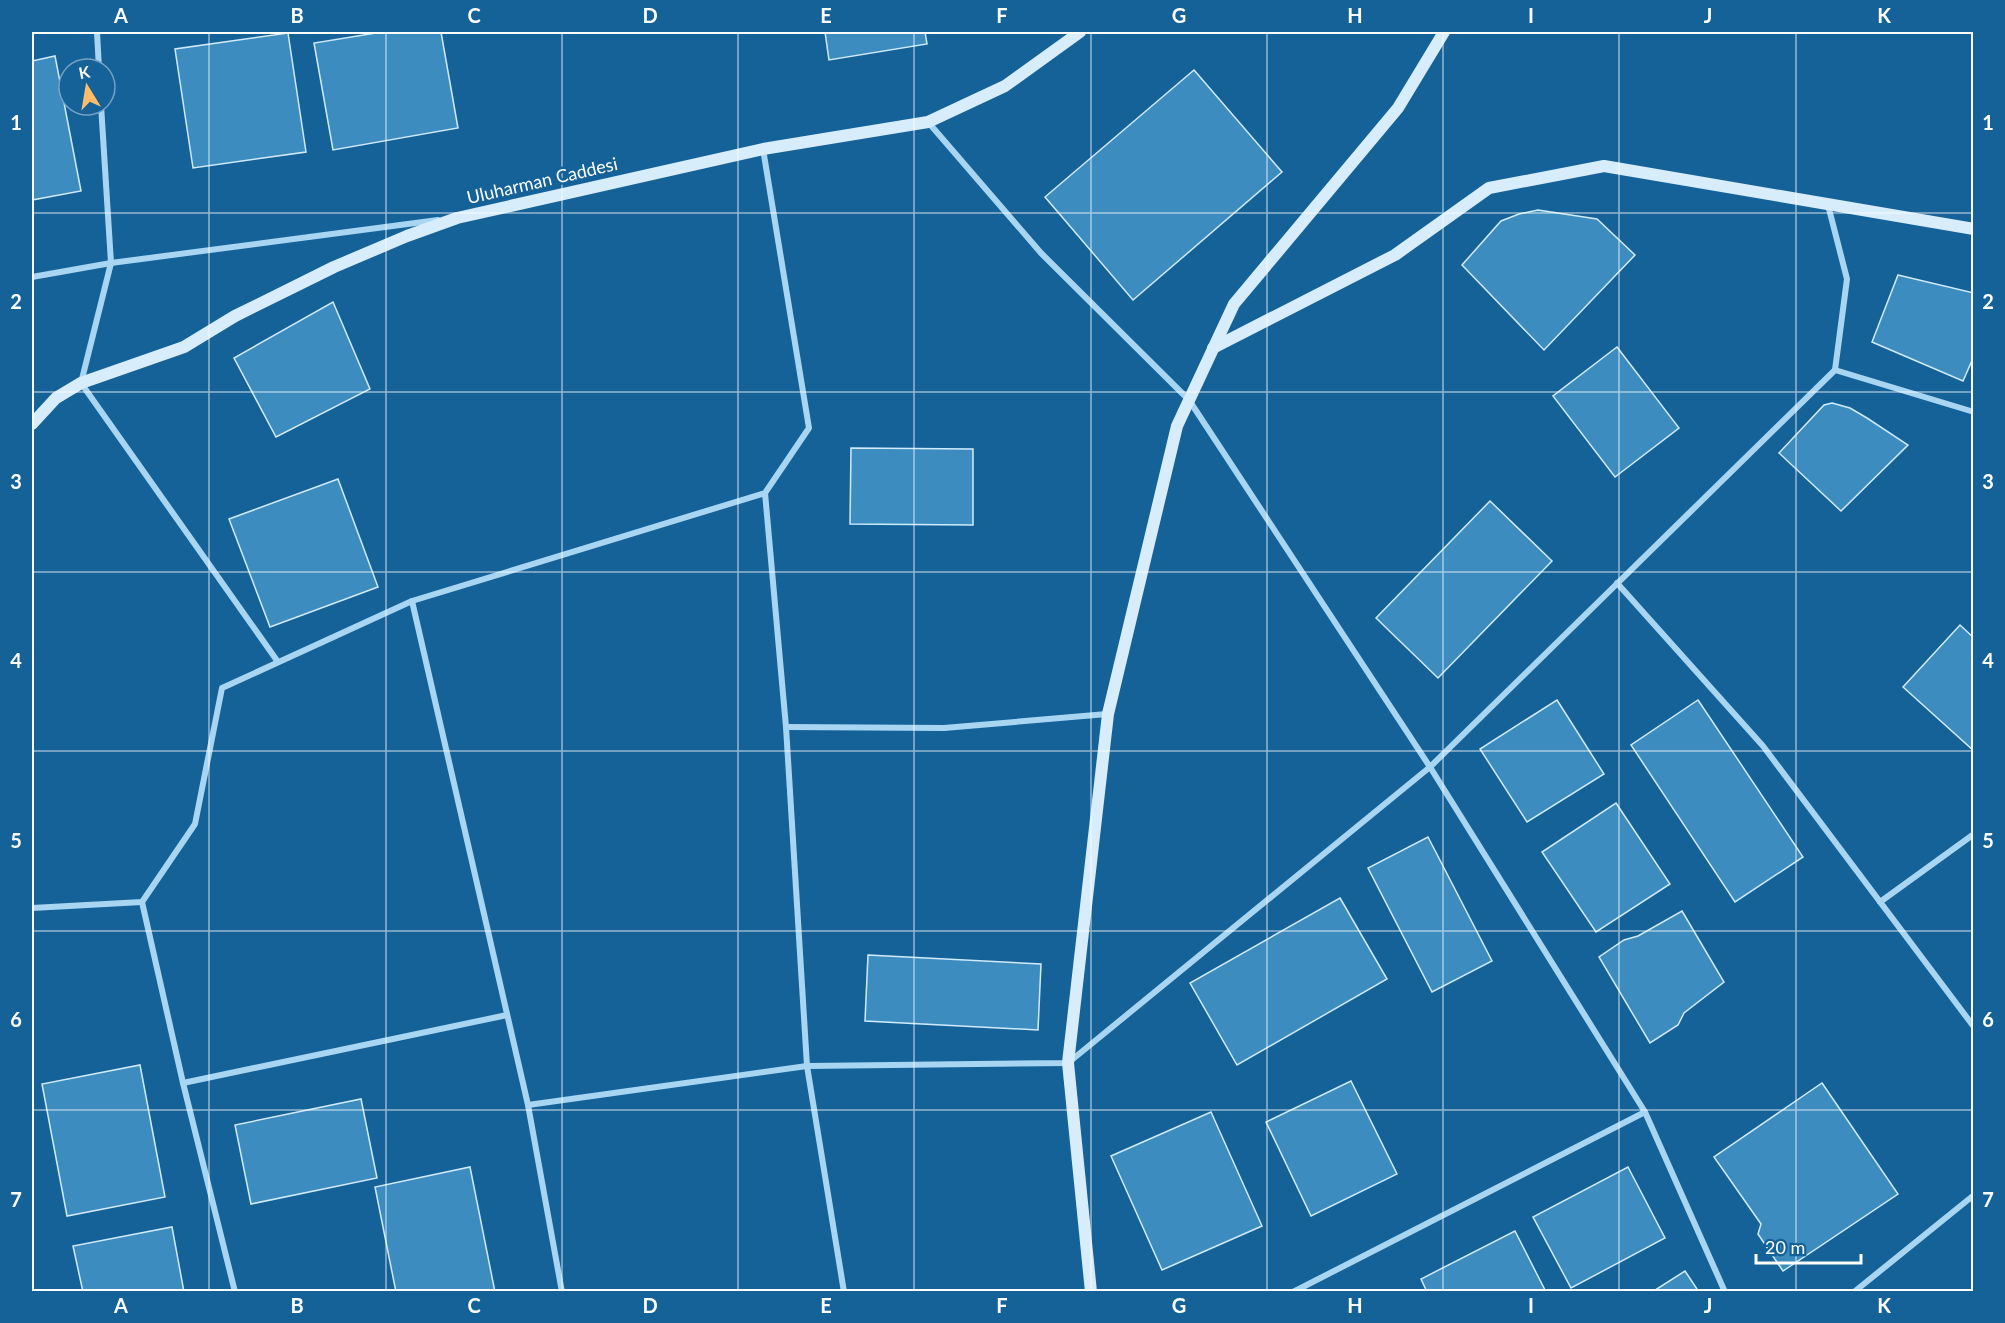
<svg xmlns="http://www.w3.org/2000/svg" width="2005" height="1323" font-family="Lato,sans-serif">
<style>
.building{fill:#3d8cc0;stroke:#d0ebfd;stroke-width:1.5}
.lines{fill:none;stroke-linecap:round;stroke-linejoin:round}
.street{stroke:#a8d5f2;stroke-width:6}
.secondary{stroke:#d7edfc;stroke-width:12}
.grid{fill:none;stroke:#fff;stroke-width:1.5;stroke-opacity:0.55}
.labels{text-anchor:middle;dominant-baseline:central;stroke-width:5;stroke-linejoin:round;paint-order:stroke}
.street-label{font-size:18px;fill:#fff;stroke:#156299}
.neatline{fill:none;stroke:#fff;stroke-width:2}
.grid-label{font-size:20px;text-anchor:middle;font-weight:bold;fill:#fff}
</style>
<rect width="100%" height="100%" fill="#156299"/>
<!-- building -->
<g class="building">
<path d="M 382,32 L 441,32 L 458,128 L 333,150 L 314,43 Z"/>
<path d="M 825,32 L 925,32 L 927,44 L 829,60 Z"/>
<path d="M 288,33 L 306,152 L 193,168 L 175,49 Z"/>
<path d="M 55,56 L 81,191 L 32,200 L 32,61 Z"/>
<path d="M 1194,70 L 1282,172 L 1133,300 L 1045,197 Z"/>
<path d="M 1538,210 L 1597,219 L 1635,255 L 1544,350 L 1462,265 L 1501,221 L 1519,214 Z"/>
<path d="M 1898,275 L 1974,293 L 1974,356 L 1963,381 L 1872,342 Z"/>
<path d="M 333,302 L 370,389 L 276,437 L 234,358 Z"/>
<path d="M 1617,347 L 1679,428 L 1615,477 L 1553,396 Z"/>
<path d="M 1832,403 L 1850,408 L 1867,418 L 1908,445 L 1841,511 L 1779,453 L 1824,405 Z"/>
<path d="M 851,448 L 973,449 L 973,525 L 850,524 Z"/>
<path d="M 338,479 L 378,587 L 270,627 L 229,519 Z"/>
<path d="M 1490,501 L 1552,561 L 1438,678 L 1376,618 Z"/>
<path d="M 1960,625 L 1974,638 L 1974,751 L 1903,687 Z"/>
<path d="M 1557,700 L 1604,774 L 1527,822 L 1480,749 Z"/>
<path d="M 1698,700 L 1803,857 L 1735,902 L 1631,745 Z"/>
<path d="M 1616,803 L 1670,884 L 1596,932 L 1542,852 Z"/>
<path d="M 1428,837 L 1492,961 L 1432,992 L 1368,868 Z"/>
<path d="M 1340,898 L 1387,979 L 1237,1065 L 1190,983 Z"/>
<path d="M 1682,911 L 1724,982 L 1684,1013 L 1678,1025 L 1650,1043 L 1599,957 L 1624,940 L 1638,936 Z"/>
<path d="M 868,955 L 1041,964 L 1038,1030 L 865,1021 Z"/>
<path d="M 140,1065 L 165,1197 L 67,1216 L 42,1084 Z"/>
<path d="M 1351,1081 L 1397,1174 L 1311,1216 L 1266,1122 Z"/>
<path d="M 1822,1083 L 1898,1194 L 1783,1271 L 1758,1234 L 1761,1224 L 1714,1157 Z"/>
<path d="M 361,1099 L 377,1178 L 251,1204 L 235,1125 Z"/>
<path d="M 1211,1112 L 1262,1226 L 1162,1270 L 1111,1156 Z"/>
<path d="M 470,1167 L 495,1292 L 396,1292 L 375,1187 Z"/>
<path d="M 1628,1167 L 1665,1238 L 1571,1288 L 1533,1217 Z"/>
<path d="M 172,1227 L 184,1292 L 83,1292 L 73,1246 Z"/>
<path d="M 1515,1231 L 1546,1292 L 1427,1292 L 1421,1279 Z"/>
<path d="M 1685,1271 L 1699,1292 L 1652,1292 Z"/>
</g>
<g class="lines">
<!-- street -->
<g class="street">
<path d="M 97,32 L 99,69"/>
<path d="M 101,105 L 111,263 L 81,383 L 278,662"/>
<path d="M 928,122 L 1041,253 L 1189,400 L 1430,767 L 1645,1112 L 1725,1292"/>
<path d="M 1828,205 L 1847,279 L 1835,370"/>
<path d="M 32,277 L 111,263 L 438,220"/>
<path d="M 765,493 L 786,727 L 807,1066 L 844,1292"/>
<path d="M 1617,583 L 1763,746 L 1974,1027"/>
<path d="M 412,601 L 528,1105 L 562,1292"/>
<path d="M 786,727 L 944,728 L 1107,714"/>
<path d="M 142,902 L 183,1083 L 235,1292"/>
<path d="M 1880,902 L 1974,834"/>
<path d="M 32,908 L 142,902 L 195,824 L 222,688 L 412,601 L 765,493 L 809,428 L 763,149"/>
<path d="M 183,1083 L 507,1015"/>
<path d="M 528,1105 L 807,1066 L 1068,1063 L 1430,767 L 1835,370 L 1974,412"/>
<path d="M 1293,1292 L 1645,1112"/>
<path d="M 1854,1292 L 1974,1195"/>
</g>
<!-- secondary -->
<g class="secondary">
<path d="M 1213,348 L 1395,255 L 1489,188 L 1604,166 L 1974,229"/>
<path d="M 32,424 L 56,398 L 81,383 L 184,347 L 235,316 L 334,267 L 407,236 L 457,218 L 763,149 L 928,122 L 1005,86 L 1080,32"/>
<path d="M 1091,1292 L 1068,1063 L 1108,714 L 1177,426 L 1234,304 L 1398,108 L 1444,32"/>
</g>
</g>
<!-- grid -->
<path class="grid" d="M 209,32 L 209,1292M 386,32 L 386,1292M 562,32 L 562,1292M 738,32 L 738,1292M 914,32 L 914,1292M 1091,32 L 1091,1292M 1267,32 L 1267,1292M 1443,32 L 1443,1292M 1619,32 L 1619,1292M 1796,32 L 1796,1292M 32,213 L 1974,213M 32,392 L 1974,392M 32,572 L 1974,572M 32,751 L 1974,751M 32,931 L 1974,931M 32,1110 L 1974,1110"/>
<g class="labels">
<!-- street labels -->
<g class="street-label">
<text transform="translate(542 180) rotate(-13)">Uluharman Caddesi</text>
</g>
</g>
<!-- border -->
<rect width="2005" height="1323" fill="none" stroke="#156299" stroke-width="66"/>
<!-- north arrow -->
<g transform="translate(87 87) rotate(349)"><circle r="28" fill="#156299" stroke="#73a1c2" stroke-width="1.5"/>
<path d="M0-4.5L10 22L0 15L-10 22Z" fill="#ffbd69"/>
<text y="-9" font-size="16" font-weight="bold" text-anchor="middle" fill="#ffffff">K</text>
</g>
<!-- scale -->
<path d="M1756 1254v9h105v-9" fill="none" stroke="#ffffff" stroke-width="3"/>
<text x="1765" y="1254" font-size="18" fill="#ffffff" stroke="#156299" stroke-width="4.5" paint-order="stroke">20 m</text>
<rect x="33" y="33" width="1939" height="1257" class="neatline"/>
<g class="grid-label">
<text x="121" y="23">A</text>
<text x="297" y="23">B</text>
<text x="474" y="23">C</text>
<text x="650" y="23">D</text>
<text x="826" y="23">E</text>
<text x="1002" y="23">F</text>
<text x="1179" y="23">G</text>
<text x="1355" y="23">H</text>
<text x="1531" y="23">I</text>
<text x="1708" y="23">J</text>
<text x="1884" y="23">K</text>
<text x="16" y="130">1</text>
<text x="1988" y="130">1</text>
<text x="16" y="309">2</text>
<text x="1988" y="309">2</text>
<text x="16" y="489">3</text>
<text x="1988" y="489">3</text>
<text x="16" y="668">4</text>
<text x="1988" y="668">4</text>
<text x="16" y="848">5</text>
<text x="1988" y="848">5</text>
<text x="16" y="1027">6</text>
<text x="1988" y="1027">6</text>
<text x="16" y="1207">7</text>
<text x="1988" y="1207">7</text>
<text x="121" y="1313">A</text>
<text x="297" y="1313">B</text>
<text x="474" y="1313">C</text>
<text x="650" y="1313">D</text>
<text x="826" y="1313">E</text>
<text x="1002" y="1313">F</text>
<text x="1179" y="1313">G</text>
<text x="1355" y="1313">H</text>
<text x="1531" y="1313">I</text>
<text x="1708" y="1313">J</text>
<text x="1884" y="1313">K</text>
</g>
</svg>
